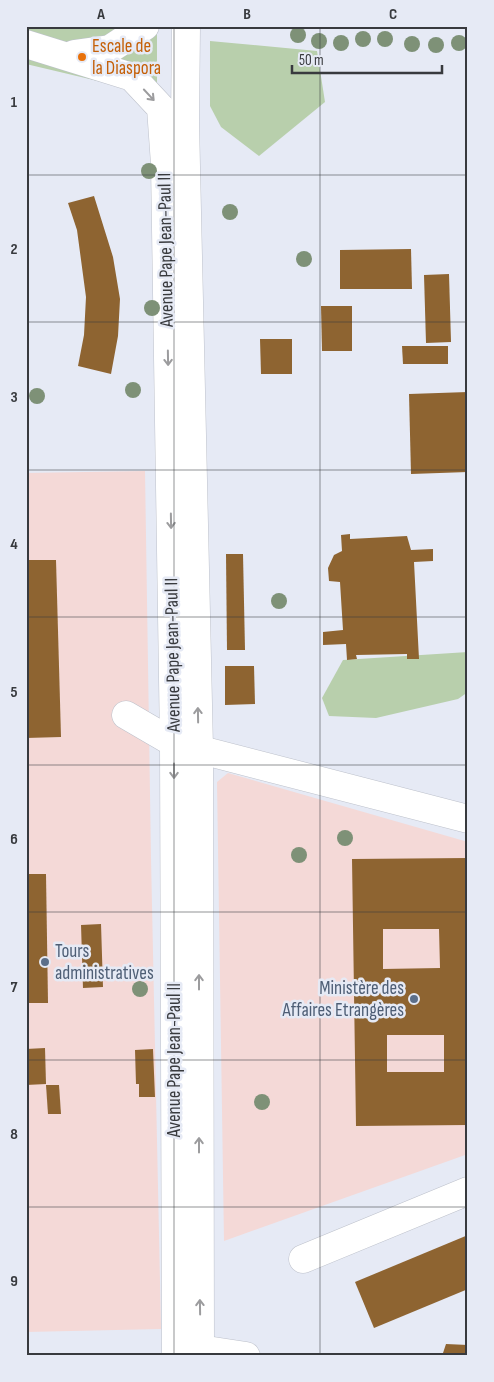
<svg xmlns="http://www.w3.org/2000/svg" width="494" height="1382" font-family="'Sofia Sans Condensed',sans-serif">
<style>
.commercial{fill:#f4d9d7}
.green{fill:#b8cfac}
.building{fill:#8e6431;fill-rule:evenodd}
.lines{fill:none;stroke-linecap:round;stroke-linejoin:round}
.minor-casing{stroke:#bdc1cb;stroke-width:29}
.major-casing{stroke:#bdc1cb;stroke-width:29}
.minor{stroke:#fff;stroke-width:28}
.major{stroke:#fff;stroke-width:28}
.tree{fill:#7e9177}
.oneway{stroke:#9c9c9e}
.grid{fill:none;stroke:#383a3e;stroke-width:1;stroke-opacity:0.55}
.food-dot{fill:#e8710a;stroke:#e6eaf5;stroke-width:2}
.service-dot{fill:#5c6f8a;stroke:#e6eaf5;stroke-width:2}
.labels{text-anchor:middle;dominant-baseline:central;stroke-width:5;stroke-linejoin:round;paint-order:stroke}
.food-label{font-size:19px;fill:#c56008;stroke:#e6eaf5;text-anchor:start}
.street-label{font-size:19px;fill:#383a3e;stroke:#e6eaf5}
.service-label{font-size:19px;fill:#4e5e75;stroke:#e6eaf5;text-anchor:start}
.neatline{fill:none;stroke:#383a3e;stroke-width:2}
.grid-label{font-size:16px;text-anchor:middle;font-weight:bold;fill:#383a3e}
</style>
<rect width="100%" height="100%" fill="#e6eaf5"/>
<!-- commercial -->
<g class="commercial">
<path d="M 145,471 L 151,858 L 161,1329 L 26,1332 L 26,473 Z"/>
<path d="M 228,773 L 468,842 L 468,1154 L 224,1241 L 217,782 Z"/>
</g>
<!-- green -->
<g class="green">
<path d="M 26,26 L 157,26 L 157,95 L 26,64 Z"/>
<path d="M 210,41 L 317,51 L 325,102 L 259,156 L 221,127 L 210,106 Z"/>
<path d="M 468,652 L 468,692 L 458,699 L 376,718 L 329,716 L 322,698 L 343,660 Z"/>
</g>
<!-- building -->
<g class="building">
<path d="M 94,196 L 113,257 L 120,299 L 118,336 L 111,374 L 78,366 L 84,335 L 86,297 L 77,230 L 68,203 Z"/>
<path d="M 411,249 L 412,289 L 340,289 L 340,250 Z"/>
<path d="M 449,274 L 451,342 L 426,343 L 424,275 Z"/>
<path d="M 321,306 L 352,306 L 352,351 L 322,351 Z"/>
<path d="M 260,339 L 292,339 L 292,374 L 261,374 Z"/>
<path d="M 402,346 L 448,346 L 448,364 L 403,364 Z"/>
<path d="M 468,392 L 468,472 L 411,474 L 409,394 Z"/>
<path d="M 350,534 L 350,539 L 407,536 L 411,550 L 433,549 L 433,561 L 414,562 L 419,659 L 407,659 L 407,654 L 356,655 L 357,659 L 347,660 L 346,644 L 323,645 L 323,632 L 343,630 L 340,582 L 329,581 L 328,568 L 334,555 L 342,551 L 341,535 Z"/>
<path d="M 226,554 L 243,554 L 245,650 L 227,650 Z"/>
<path d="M 26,560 L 56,560 L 61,737 L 26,738 Z"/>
<path d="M 225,666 L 254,666 L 255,704 L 225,705 Z"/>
<path d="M 468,858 L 468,1125 L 356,1126 L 352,859 ZM 383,929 L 439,929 L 440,968 L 383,969 ZM 387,1035 L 444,1035 L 444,1072 L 387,1072 Z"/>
<path d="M 26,874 L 46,874 L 48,1003 L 26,1003 Z"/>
<path d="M 101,924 L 103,987 L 83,988 L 81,925 Z"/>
<path d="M 45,1048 L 46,1084 L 26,1085 L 26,1049 Z"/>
<path d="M 153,1049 L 155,1097 L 139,1097 L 139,1084 L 136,1084 L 135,1050 Z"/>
<path d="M 46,1085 L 59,1085 L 61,1114 L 48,1114 Z"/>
<path d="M 468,1235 L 468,1289 L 374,1328 L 355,1282 Z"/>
<path d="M 446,1344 L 468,1345 L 468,1356 L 442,1356 Z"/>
</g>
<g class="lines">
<!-- minor casing -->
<g class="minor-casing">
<g id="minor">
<path d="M 126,715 L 174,743 L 468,819"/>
<path d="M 303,1259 L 468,1191"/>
<path d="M 178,1352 L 200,1349 L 246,1356"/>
</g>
</g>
<!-- major casing -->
<g class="major-casing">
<g id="major">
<path d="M 186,26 L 185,122 L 199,749 L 200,1356"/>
<path d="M 26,44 L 132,77 L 161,108 L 165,164 L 174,743 L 176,1356"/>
<path d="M 74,54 L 110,49 L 145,26"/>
</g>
</g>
<!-- minor -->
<use href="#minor" class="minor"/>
<!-- major -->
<use href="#major" class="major"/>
</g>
<!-- trees -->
<g class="tree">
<circle cx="298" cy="35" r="8"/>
<circle cx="363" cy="39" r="8"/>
<circle cx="385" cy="39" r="8"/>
<circle cx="319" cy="41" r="8"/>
<circle cx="341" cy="43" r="8"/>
<circle cx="459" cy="43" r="8"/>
<circle cx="412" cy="44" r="8"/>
<circle cx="436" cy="45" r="8"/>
<circle cx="149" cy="171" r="8"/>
<circle cx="230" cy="212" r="8"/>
<circle cx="304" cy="259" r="8"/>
<circle cx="152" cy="308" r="8"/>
<circle cx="133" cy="390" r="8"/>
<circle cx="37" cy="396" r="8"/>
<circle cx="279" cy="601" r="8"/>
<circle cx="345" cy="838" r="8"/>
<circle cx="299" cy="855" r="8"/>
<circle cx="140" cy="989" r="8"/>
<circle cx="262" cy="1102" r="8"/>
</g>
<!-- one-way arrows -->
<defs><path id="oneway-shaft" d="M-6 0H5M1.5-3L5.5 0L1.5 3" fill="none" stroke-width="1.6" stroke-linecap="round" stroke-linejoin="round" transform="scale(1.25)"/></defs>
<g class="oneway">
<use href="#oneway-shaft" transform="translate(149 95) rotate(47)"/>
<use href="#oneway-shaft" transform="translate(168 358) rotate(89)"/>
<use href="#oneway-shaft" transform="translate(171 521) rotate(89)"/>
<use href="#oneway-shaft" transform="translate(198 715) rotate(-91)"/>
<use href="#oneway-shaft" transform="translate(174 771) rotate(90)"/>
<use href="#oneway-shaft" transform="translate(199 982) rotate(-90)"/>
<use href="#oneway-shaft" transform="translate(199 1145) rotate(-90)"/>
<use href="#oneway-shaft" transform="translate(200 1307) rotate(-91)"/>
</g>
<!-- grid -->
<path class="grid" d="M 174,26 L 174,1356M 320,26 L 320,1356M 26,175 L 468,175M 26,322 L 468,322M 26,470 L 468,470M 26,617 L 468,617M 26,765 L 468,765M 26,912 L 468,912M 26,1060 L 468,1060M 26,1207 L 468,1207"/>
<!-- markers -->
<circle class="food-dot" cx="82" cy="57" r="5"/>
<g class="service-dot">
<circle cx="45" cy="962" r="5"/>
<circle cx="414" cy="999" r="5"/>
</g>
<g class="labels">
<!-- food labels -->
<g class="food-label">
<text x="92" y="46">Escale de<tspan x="92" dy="22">la Diaspora</tspan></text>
</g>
<!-- street labels -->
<g class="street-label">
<text transform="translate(166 250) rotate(-91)">Avenue Pape Jean-Paul II</text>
<text transform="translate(173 655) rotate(-91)">Avenue Pape Jean-Paul II</text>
<text transform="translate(174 1060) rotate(-90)">Avenue Pape Jean-Paul II</text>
</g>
<!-- service labels -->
<g class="service-label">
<text x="55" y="951">Tours<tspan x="55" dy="22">administratives</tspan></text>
<text x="404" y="988" text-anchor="end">Ministère des<tspan x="404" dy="22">Affaires Etrangères</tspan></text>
</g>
</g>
<!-- border -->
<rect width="494" height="1382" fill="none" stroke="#e6eaf5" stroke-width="55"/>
<!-- scale -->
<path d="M292 65v8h150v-8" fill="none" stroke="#383a3e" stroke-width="2.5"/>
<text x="299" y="65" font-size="15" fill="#383a3e" stroke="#e6eaf5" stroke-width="4" paint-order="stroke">50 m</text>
<rect x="28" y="28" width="438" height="1326" class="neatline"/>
<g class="grid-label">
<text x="101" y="19">A</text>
<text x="247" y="19">B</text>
<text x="393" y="19">C</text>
<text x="14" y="107">1</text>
<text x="14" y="254">2</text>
<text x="14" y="402">3</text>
<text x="14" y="549">4</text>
<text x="14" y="697">5</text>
<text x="14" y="844">6</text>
<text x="14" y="992">7</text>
<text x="14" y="1139">8</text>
<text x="14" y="1286">9</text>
</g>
</svg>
